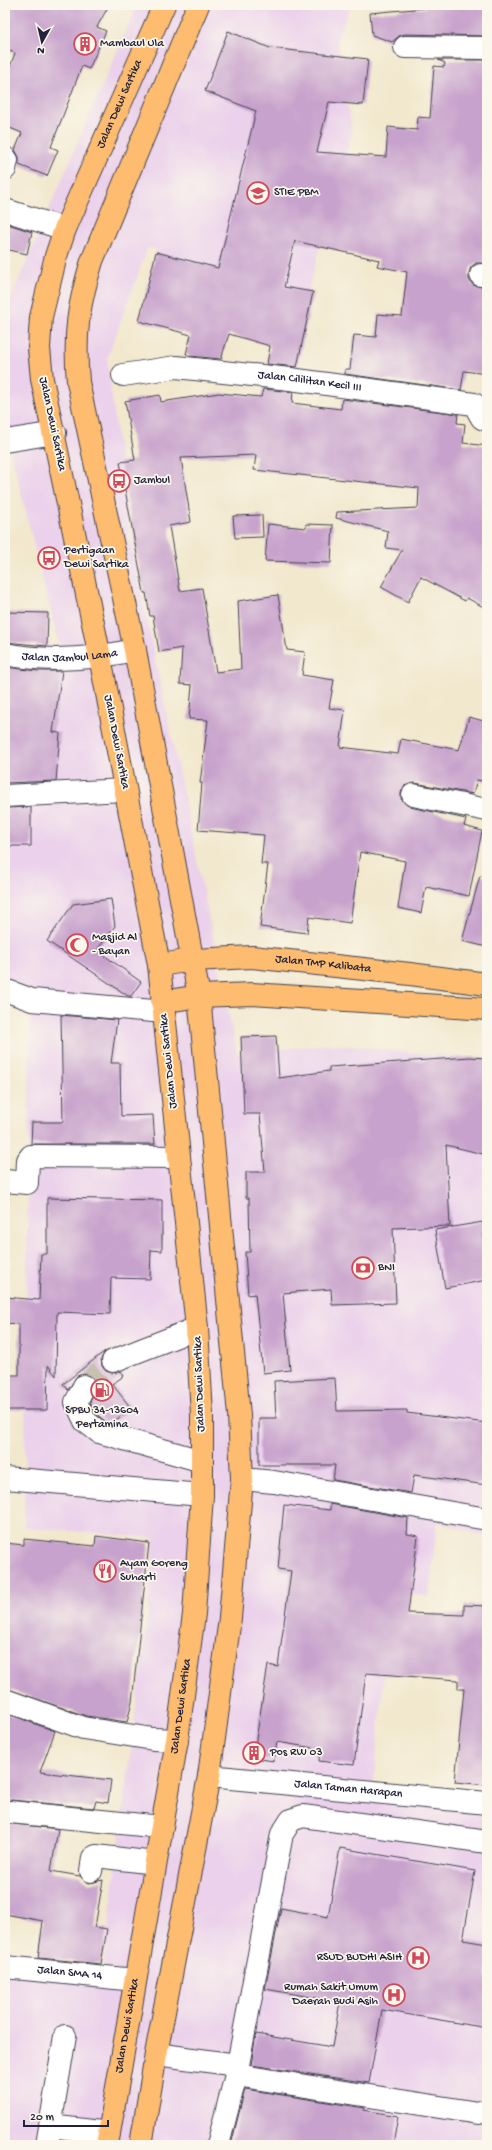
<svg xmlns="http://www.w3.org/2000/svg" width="492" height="2150" font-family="'Gochi Hand',sans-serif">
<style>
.built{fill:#ebd1eb}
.building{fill:#c7a2cc}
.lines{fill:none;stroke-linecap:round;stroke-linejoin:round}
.minor-tunnel{stroke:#c8c0b1;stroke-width:22;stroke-dasharray:22 11;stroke-linecap:butt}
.minor-casing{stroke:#414051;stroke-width:24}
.major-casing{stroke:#414051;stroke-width:24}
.minor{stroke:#fff;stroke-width:22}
.major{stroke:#fdbc6f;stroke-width:22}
.labels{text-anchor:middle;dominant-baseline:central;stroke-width:3.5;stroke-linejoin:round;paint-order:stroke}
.poi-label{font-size:12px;fill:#22223b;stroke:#fbf7ec;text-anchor:start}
.street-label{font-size:12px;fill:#22223b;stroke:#fbf7ec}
</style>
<rect width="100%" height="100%" fill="#fbf7ec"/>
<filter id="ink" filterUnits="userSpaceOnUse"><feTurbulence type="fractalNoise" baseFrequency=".025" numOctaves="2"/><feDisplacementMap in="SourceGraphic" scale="8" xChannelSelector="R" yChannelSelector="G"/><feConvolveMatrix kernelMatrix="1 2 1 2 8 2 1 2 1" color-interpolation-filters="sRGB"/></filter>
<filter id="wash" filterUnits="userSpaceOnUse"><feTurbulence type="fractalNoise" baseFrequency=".012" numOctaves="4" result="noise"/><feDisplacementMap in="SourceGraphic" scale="16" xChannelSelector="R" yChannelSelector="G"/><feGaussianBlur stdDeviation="0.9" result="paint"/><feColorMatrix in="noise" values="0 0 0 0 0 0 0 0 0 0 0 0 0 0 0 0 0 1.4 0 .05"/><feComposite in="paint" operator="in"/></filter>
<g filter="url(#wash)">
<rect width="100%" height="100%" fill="#f2e8ce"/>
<!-- built -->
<path class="built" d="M 137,5 L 351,5 L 337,39 L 352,132 L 304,306 L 148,247 L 107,359 L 130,538 L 237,1053 L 332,1044 L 487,1061 L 487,1537 L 437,1522 L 429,1597 L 391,1591 L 373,1797 L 487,1809 L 487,2145 L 5,2145 L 5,1961 L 103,1970 L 145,1637 L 154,1538 L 24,1527 L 30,998 L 5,996 L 5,651 L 59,644 L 5,430 L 5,312 Z"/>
<g id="blocks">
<!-- building -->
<g class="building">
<path d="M 5,5 L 109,5 L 97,27 L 106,31 L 89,69 L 82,66 L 51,147 L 58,150 L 47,176 L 19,165 L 19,157 L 15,150 L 22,133 L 5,126 L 5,81 L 15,53 L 5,49 Z"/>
<path d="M 425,5 L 487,5 L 487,36 L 405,34 L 399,36 L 392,42 L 372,35 L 370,13 L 425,8 Z"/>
<path d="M 228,31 L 270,48 L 368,59 L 363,105 L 329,102 L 317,152 L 386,157 L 388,127 L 417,130 L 418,117 L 430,118 L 434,66 L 444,67 L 445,63 L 438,60 L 487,60 L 487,263 L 476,263 L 471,267 L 469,273 L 469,280 L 473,285 L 487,288 L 487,374 L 464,371 L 461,390 L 345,374 L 345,369 L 350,369 L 354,335 L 376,337 L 378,314 L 402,316 L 407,272 L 377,266 L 379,260 L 295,241 L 284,287 L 313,292 L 297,367 L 267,364 L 270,346 L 229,334 L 221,359 L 190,356 L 186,354 L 191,335 L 139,321 L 156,252 L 218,268 L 256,111 L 205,91 Z"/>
<path d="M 5,223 L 32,232 L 27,254 L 5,249 Z"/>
<path d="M 263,389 L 293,392 L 292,403 L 341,409 L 342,399 L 458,414 L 457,423 L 465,424 L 463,443 L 487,446 L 487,541 L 482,579 L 487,582 L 487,609 L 467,598 L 465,601 L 421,577 L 408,602 L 381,587 L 402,550 L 386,548 L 388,531 L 336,518 L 337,512 L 418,508 L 419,488 L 254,470 L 256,455 L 181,458 L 191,522 L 169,526 L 180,591 L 202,588 L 216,672 L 241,669 L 238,601 L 278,595 L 287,650 L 305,652 L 302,675 L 334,680 L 329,708 L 345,710 L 340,747 L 398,754 L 401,739 L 459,750 L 469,717 L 487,722 L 487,782 L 477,780 L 473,794 L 415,783 L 404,786 L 401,793 L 401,799 L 410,807 L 466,819 L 464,826 L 482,831 L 469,896 L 426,887 L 421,913 L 398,908 L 405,861 L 360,852 L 350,923 L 309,917 L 307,933 L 260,927 L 268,864 L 261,864 L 264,835 L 198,830 L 202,783 L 200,783 L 208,720 L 189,719 L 192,685 L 180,684 L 182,648 L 159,652 L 153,616 L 150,616 L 146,593 L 144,593 L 120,462 L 135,460 L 125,401 L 160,395 L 161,402 L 219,393 L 261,397 Z"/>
<path d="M 262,515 L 263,537 L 235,538 L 233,516 Z"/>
<path d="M 268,524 L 306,528 L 306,524 L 333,525 L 331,563 L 265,561 Z"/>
<path d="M 5,612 L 48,613 L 47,646 L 5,642 Z"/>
<path d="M 5,667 L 37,671 L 62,671 L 53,732 L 60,733 L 56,781 L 5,783 Z"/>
<path d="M 31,807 L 31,846 L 5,846 L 5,808 Z"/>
<path d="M 480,876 L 487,877 L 487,947 L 462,941 Z"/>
<path d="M 111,899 L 115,926 L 97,950 L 141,982 L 131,996 L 128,996 L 47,941 L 73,904 Z"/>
<path d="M 61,1015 L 117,1020 L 111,1063 L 120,1063 L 121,1116 L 153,1115 L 155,1144 L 31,1144 L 32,1122 L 63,1122 Z"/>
<path d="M 276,1036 L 279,1078 L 329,1071 L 329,1067 L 470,1057 L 487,1058 L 487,1155 L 446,1145 L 450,1226 L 393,1228 L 396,1303 L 332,1305 L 331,1289 L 283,1293 L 290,1370 L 263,1373 L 255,1294 L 248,1295 L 245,1252 L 250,1252 L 249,1198 L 246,1198 L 246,1172 L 265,1172 L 260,1114 L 244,1114 L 241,1037 Z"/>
<path d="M 47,1198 L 162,1200 L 162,1251 L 151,1250 L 150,1279 L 111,1278 L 110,1314 L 57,1312 L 56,1376 L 48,1365 L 47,1410 L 6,1410 L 7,1375 L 19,1375 L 19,1324 L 5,1323 L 5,1297 L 39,1300 L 41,1254 L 47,1254 Z"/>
<path d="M 483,1222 L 487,1280 L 445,1288 L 435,1230 Z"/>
<path d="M 105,1351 L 101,1359 L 102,1366 L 106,1371 L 112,1373 L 121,1371 L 124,1376 L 112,1384 L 131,1408 L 112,1423 L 105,1421 L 95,1413 L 90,1402 L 96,1386 L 95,1379 L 90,1375 L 84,1374 L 77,1376 L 68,1390 L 63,1384 Z"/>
<path d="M 335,1378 L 337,1411 L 407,1410 L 407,1413 L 487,1423 L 487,1485 L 414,1475 L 411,1493 L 333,1480 L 335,1465 L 259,1465 L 259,1418 L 276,1418 L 274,1381 Z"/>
<path d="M 330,1504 L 408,1518 L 407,1534 L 418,1536 L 408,1613 L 464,1615 L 464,1605 L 487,1606 L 487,1785 L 455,1782 L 464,1689 L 458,1689 L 458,1680 L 366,1673 L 354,1765 L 319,1761 L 320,1749 L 277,1742 L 274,1761 L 253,1758 L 268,1665 L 278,1667 L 291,1571 L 278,1569 L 284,1505 L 330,1510 Z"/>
<path d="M 96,1536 L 149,1543 L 132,1702 L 127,1722 L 86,1716 L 5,1688 L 5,1543 L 24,1545 L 24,1539 L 95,1546 Z"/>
<path d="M 5,1713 L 55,1731 L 40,1772 L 111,1780 L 108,1803 L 96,1801 L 94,1808 L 11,1800 L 5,1801 Z"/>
<path d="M 5,1823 L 58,1829 L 51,1871 L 80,1876 L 89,1883 L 103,1880 L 95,1927 L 107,1929 L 101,1964 L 38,1958 L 43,1921 L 5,1914 Z"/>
<path d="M 340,1848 L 475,1871 L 463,1940 L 487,1944 L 487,2028 L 382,2010 L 369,2083 L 251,2065 L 256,2034 L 332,2047 L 340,2002 L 265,1989 L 281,1908 L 328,1917 Z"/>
<path d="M 245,2089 L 365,2108 L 364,2110 L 398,2116 L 393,2145 L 231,2145 Z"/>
</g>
</g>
</g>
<g filter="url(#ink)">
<use href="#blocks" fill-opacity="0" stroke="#414051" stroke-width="1"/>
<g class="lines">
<!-- minor-tunnel -->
<path class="minor-tunnel" d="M 84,1386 L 113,1361"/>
<!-- minor casing -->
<g class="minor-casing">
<g id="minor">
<path d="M 405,47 L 487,48"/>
<path d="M 5,158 L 7,160 L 5,169"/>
<path d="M 5,210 L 65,229"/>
<path d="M 481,275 L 487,276"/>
<path id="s1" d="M 123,375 L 176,367 L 290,379 L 474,404 L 482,418 L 487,420"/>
<path d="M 5,441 L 55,433"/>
<path id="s2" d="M 5,654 C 49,663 92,659 135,650"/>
<path d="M 413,795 L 487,810"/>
<path d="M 5,796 L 125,790"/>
<path d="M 5,990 L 32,1000 L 164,1012"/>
<path d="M 5,1181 L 27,1183 L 28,1160 L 31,1156 L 179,1157"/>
<path d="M 113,1361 L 197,1328"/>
<path d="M 84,1386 L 76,1402 L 85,1421 L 99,1432 L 202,1461"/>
<path d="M 5,1478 L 202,1495"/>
<path d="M 242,1479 L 274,1482 L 487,1519"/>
<path d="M 5,1700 L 83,1728 L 153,1739 L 177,1740"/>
<path id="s3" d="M 209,1776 L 487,1803"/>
<path d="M 10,1812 L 162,1827"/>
<path d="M 91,1871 L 93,1858 L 96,1856 L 155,1863"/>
<path id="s4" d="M 5,1967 L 135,1980"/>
<path d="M 156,2054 L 237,2065"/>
<path d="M 236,2075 L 478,2113 L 487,2110"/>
<path d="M 50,2126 L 109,2133"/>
<path d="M 47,2145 L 65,2036"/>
<path d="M 218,2145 L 236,2075 L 282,1834 L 291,1820 L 303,1816 L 487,1842"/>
</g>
</g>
<!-- major casing -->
<g class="major-casing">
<g id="major">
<path id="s5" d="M 159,965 L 193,960 L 252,957 L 410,974 L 487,984"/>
<path d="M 162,1002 L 199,996 L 252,994 L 487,1009"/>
<path id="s6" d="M 107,2145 L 177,1740 L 194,1614 L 202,1495 L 202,1415 L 197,1328 L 159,965 L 100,657 L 42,379 L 39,348 L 41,317 L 56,256 L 65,229 L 164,5"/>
<path d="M 141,2145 L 156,2054 L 209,1776 L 230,1618 L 242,1479 L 239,1415 L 199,996 L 135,650 L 78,382 C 74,333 78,307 92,261 L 198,5"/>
</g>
</g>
<!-- minor -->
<use href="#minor" class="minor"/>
<!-- major -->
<use href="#major" class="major"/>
</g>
</g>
<!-- icons -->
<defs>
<g id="building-ring" transform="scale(1.15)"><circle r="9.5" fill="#fbf7ec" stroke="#d1495b" stroke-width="1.5"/><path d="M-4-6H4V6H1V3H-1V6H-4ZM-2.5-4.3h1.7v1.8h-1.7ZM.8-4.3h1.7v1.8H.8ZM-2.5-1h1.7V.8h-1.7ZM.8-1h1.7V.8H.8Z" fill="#d1495b"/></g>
<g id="university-ring" transform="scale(1.15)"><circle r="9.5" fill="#fbf7ec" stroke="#d1495b" stroke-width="1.5"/><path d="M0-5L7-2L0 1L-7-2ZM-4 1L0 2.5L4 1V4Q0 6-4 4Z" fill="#d1495b"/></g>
<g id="bus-ring" transform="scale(1.15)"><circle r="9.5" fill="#fbf7ec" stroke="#d1495b" stroke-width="1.5"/><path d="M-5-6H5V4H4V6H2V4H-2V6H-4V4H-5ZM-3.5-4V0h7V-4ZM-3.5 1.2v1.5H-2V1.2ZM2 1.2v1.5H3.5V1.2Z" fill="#d1495b"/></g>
<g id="mosque-ring" transform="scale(1.15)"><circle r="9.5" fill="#fbf7ec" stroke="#d1495b" stroke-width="1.5"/><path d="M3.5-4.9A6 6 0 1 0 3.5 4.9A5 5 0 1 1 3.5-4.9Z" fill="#d1495b"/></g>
<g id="bank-ring" transform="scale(1.15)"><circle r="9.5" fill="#fbf7ec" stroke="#d1495b" stroke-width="1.5"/><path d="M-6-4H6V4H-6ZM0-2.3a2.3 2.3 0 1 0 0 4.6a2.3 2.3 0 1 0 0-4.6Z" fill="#d1495b"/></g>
<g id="fuel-ring" transform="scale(1.15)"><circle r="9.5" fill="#fbf7ec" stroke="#d1495b" stroke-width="1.5"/><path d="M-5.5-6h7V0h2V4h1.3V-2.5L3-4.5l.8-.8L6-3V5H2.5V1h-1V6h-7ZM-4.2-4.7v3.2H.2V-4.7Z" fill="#d1495b"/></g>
<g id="restaurant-ring" transform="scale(1.15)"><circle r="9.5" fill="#fbf7ec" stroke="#d1495b" stroke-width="1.5"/><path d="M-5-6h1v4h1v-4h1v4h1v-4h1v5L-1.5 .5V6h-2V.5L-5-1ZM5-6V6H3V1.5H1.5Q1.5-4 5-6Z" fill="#d1495b"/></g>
<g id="hospital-ring" transform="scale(1.15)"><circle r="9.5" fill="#fbf7ec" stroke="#d1495b" stroke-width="1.5"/><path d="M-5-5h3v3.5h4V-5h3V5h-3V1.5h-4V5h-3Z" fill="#d1495b"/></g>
</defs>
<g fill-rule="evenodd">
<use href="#building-ring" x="85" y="44"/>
<use href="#university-ring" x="258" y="193"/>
<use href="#bus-ring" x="119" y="481"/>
<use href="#bus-ring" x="49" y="558"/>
<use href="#mosque-ring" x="77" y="945"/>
<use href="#bank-ring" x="363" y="1268"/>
<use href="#fuel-ring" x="102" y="1390"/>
<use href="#restaurant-ring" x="105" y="1571"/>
<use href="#building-ring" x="254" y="1753"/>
<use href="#hospital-ring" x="418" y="1958"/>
<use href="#hospital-ring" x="394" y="1995"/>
</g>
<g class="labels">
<!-- poi labels -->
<g class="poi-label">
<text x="100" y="44">Mambaul Ula</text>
<text x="274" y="193">STIE PBM</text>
<text x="134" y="481">Jambul</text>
<text x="64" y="551">Pertigaan<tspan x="64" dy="14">Dewi Sartika</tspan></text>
<text x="92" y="938">Masjid Al<tspan x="92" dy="14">- Bayan</tspan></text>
<text x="378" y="1268">BNI</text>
<text x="102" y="1411" text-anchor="middle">SPBU 34-13604<tspan x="102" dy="14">Pertamina</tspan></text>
<text x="120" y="1564">Ayam Goreng<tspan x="120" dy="14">Suharti</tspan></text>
<text x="270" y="1753">Pos RW 03</text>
<text x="402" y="1958" text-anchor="end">RSUD BUDHI ASIH</text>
<text x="378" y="1988" text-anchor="end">Rumah Sakit Umum<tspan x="378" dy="14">Daerah Budi Asih</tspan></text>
</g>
<!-- street labels -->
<g class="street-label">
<text stroke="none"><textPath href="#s6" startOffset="2077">Jalan Dewi Sartika</textPath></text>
<text stroke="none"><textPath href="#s1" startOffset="188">Jalan Cililitan Kecil III</textPath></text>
<text transform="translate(52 424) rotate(78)">Jalan Dewi Sartika</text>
<text stroke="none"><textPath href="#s2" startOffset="65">Jalan Jambul Lama</textPath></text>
<text transform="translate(116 742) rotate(79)">Jalan Dewi Sartika</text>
<text stroke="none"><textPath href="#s5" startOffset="165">Jalan TMP Kalibata</textPath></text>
<text transform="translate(169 1061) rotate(-96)">Jalan Dewi Sartika</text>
<text transform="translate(200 1384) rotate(-92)">Jalan Dewi Sartika</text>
<text stroke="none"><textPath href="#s6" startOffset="445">Jalan Dewi Sartika</textPath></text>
<text stroke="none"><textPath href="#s3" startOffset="140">Jalan Taman Harapan</textPath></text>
<text stroke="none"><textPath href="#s4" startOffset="65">Jalan SMA 14</textPath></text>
<text stroke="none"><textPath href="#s6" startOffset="121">Jalan Dewi Sartika</textPath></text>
</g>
</g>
<!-- margin -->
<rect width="492" height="2150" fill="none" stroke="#fbf7ec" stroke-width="20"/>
<!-- north arrow -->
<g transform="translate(42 42) rotate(188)" stroke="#fbf7ec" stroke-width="3" paint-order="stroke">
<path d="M0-3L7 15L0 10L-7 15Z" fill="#22223b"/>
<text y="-6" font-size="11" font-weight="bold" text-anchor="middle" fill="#22223b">N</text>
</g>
<!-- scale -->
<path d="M24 2120v6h84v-6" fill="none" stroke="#22223b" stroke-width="2"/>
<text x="30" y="2120" font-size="12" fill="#22223b" stroke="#fbf7ec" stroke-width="3" paint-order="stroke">20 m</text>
</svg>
